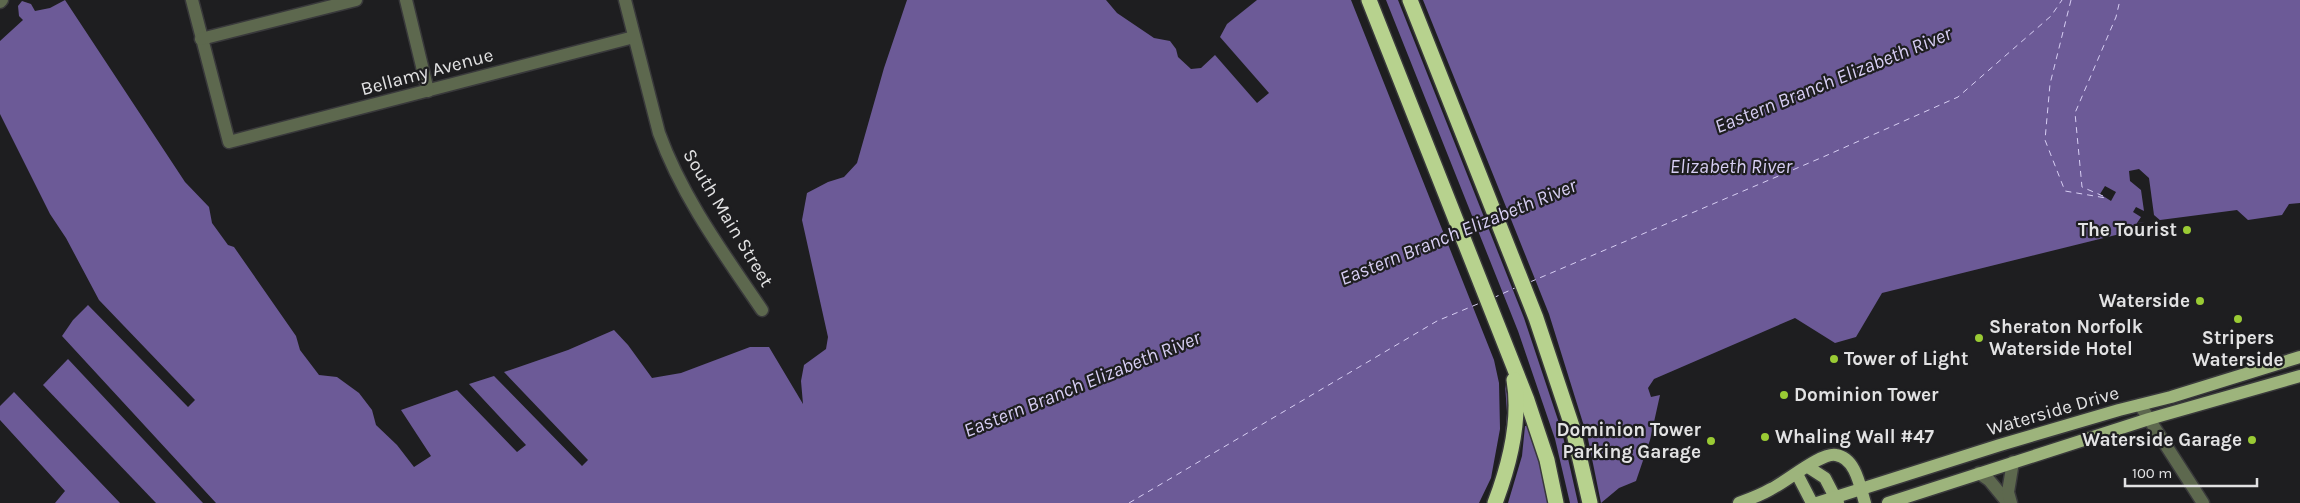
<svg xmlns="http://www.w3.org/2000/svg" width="2300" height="503" font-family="Karla,sans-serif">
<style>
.water{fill:#6c5a97}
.pier{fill:#1e1e20}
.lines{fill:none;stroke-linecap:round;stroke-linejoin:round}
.ferry{stroke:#d7cef3;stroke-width:1;stroke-dasharray:6 5;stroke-linecap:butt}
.minor-casing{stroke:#39393b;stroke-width:15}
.major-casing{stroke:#39393b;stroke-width:15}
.highway-casing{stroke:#39393b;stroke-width:18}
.minor{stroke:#5d684e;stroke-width:12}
.major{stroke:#9db47c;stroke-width:12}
.highway{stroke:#b7d28e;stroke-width:15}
.poi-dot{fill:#9acb34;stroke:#1e1e20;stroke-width:2}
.labels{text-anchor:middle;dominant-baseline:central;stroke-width:4.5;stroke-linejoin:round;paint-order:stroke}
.street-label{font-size:19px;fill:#e2e2e3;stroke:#1e1e20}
.poi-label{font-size:19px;font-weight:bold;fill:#e2e2e3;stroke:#1e1e20;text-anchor:end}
.water-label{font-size:20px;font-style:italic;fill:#d7cef3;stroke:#1e1e20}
</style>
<rect width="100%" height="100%" fill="#1e1e20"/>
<!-- water -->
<g class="water">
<path d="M 65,0 L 185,182 L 209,207 L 212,223 L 228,245 L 234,247 L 296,336 L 300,350 L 319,375 L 337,377 L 359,393 L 372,410 L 376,425 L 397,445 L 414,467 L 431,456 L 401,410 L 457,390 L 517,452 L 526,445 L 469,384 L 494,376 L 582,466 L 588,460 L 504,372 L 568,350 L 614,330 L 628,345 L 652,378 L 681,373 L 750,347 L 769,347 L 803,404 L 801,381 L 804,365 L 826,349 L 828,337 L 802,220 L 807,193 L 828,182 L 844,177 L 857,163 L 884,68 L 907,0 L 1106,0 L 1117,13 L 1154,38 L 1170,41 L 1176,49 L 1178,57 L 1191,69 L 1201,68 L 1215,55 L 1257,103 L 1269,93 L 1220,37 L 1227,24 L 1257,0 L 2300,0 L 2300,203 L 2289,204 L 2282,215 L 2248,220 L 2237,210 L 2137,223 L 2132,231 L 1882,293 L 1856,337 L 1835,343 L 1795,318 L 1654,379 L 1648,388 L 1651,397 L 1660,395 L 1650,440 L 1636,481 L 1619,488 L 1601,503 L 216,503 L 62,336 L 73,320 L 88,305 L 188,407 L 195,400 L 99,300 L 66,238 L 50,214 L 0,114 L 0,41 L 23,20 L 19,16 L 18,6 L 22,1 L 31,4 L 35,11 L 50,8 Z"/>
<path d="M 68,359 L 203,503 L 156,503 L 43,385 Z"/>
<path d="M 14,392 L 120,503 L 55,503 L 65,491 L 0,420 L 0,406 Z"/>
</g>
<!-- pier -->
<g class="pier">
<path d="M 1351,0 L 1386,0 L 1518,331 L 1555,439 L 1570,503 L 1552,503 L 1530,426 L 1525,426 L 1522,456 L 1508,503 L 1490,503 L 1497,483 L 1508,428 L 1508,399 L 1505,384 L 1507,413 L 1504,448 L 1489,497 L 1486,503 L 1479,503 L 1491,478 L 1500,429 L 1499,383 L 1494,360 Z"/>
<path d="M 1398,0 L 1423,0 L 1549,314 L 1588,439 L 1601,503 L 1578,503 L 1562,432 L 1524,318 Z"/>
<path d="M 2139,169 L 2149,178 L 2154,215 L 2161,221 L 2137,223 L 2141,217 L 2133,212 L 2136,207 L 2144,211 L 2141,190 L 2130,181 L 2129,171 Z"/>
<path d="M 2105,186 L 2116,192 L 2111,201 L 2100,194 Z"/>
</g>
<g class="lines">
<!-- ferry -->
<g class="ferry">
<path d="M 2071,0 L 2050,84 L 2045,140 L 2065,191 L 2106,198"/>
<path d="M 2103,196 L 2082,187 L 2075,113 L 2116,17 L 2120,0"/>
<path d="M 1530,282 L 1823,157 L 1958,97 L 2051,16 L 2062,0"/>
<path d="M 1493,298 L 1517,287"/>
<path d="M 1129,503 L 1437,321 L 1480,303"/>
</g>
<!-- minor casing -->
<g class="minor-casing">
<g id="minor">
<path d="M 192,0 L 229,142 L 634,37"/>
<path d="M 406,0 L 428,91"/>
<path d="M 625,0 L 659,133 C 682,197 724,254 762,310"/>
<path d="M 0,2 L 2,0"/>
<path d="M 201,39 L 356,0"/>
<path d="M 2140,405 L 2203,503"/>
<path d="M 1979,473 L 1989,480 L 2008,503"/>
<path d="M 2011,503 L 2008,492 L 2013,462"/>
</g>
</g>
<!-- major casing -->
<g class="major-casing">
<g id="major">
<path d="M 1808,467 L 1825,478 L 1838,503"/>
<path d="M 1797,474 L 1812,503"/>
<path d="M 1739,503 C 1750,499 1761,495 1771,489 C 1786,482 1821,452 1836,455 C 1856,458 1860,487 1865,503"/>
<path d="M 1817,503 L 2000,445 L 2119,410 L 2171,397 L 2300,357"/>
<path d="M 1888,503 L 2149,419 L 2300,376"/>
</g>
</g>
<!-- highway casing -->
<g class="highway-casing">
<g id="highway">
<path d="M 1369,0 L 1527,400 L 1547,460 L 1556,503"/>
<path d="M 1410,0 L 1536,318 L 1573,429 L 1590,503"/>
<path d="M 1495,503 C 1509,466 1521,420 1514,380"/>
</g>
</g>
<!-- minor -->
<use href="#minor" class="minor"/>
<!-- major -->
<use href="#major" class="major"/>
<!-- highway -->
<use href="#highway" class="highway"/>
</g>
<!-- markers -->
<g class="poi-dot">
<circle cx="2187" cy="230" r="5"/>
<circle cx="2200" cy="301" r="5"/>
<circle cx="2238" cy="319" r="5"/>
<circle cx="1979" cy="338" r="5"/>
<circle cx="1834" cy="359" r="5"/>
<circle cx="1784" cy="395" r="5"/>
<circle cx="1765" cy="437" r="5"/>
<circle cx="2252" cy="440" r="5"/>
<circle cx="1711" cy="441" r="5"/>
</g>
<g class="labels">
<!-- street labels -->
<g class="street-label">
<text transform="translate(427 72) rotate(-15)">Bellamy Avenue</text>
<text transform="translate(728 218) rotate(59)">South Main Street</text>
<text transform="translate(2053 411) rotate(-16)">Waterside Drive</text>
</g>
<!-- poi labels -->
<g class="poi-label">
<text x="2177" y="230">The Tourist</text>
<text x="2190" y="301">Waterside</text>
<text x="1989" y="327" text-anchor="start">Sheraton Norfolk<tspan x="1989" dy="22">Waterside Hotel</tspan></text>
<text x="2238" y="338" text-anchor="middle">Stripers<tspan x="2238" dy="22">Waterside</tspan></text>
<text x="1844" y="359" text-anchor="start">Tower of Light</text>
<text x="1794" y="395" text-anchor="start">Dominion Tower</text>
<text x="1701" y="430">Dominion Tower<tspan x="1701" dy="22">Parking Garage</tspan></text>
<text x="1775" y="437" text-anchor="start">Whaling Wall #47</text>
<text x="2242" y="440">Waterside Garage</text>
</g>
<!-- water labels -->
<g class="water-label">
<text transform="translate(1833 80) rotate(-22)">Eastern Branch Elizabeth River</text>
<text x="1731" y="166">Elizabeth River</text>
<text transform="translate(1458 232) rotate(-22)">Eastern Branch Elizabeth River</text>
<text transform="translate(1082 384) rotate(-22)">Eastern Branch Elizabeth River</text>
</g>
</g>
<!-- scale -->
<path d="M2125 478v8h132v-8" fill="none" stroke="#e2e2e3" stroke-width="2.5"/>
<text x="2132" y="478" font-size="15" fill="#e2e2e3" stroke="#1e1e20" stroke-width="4" paint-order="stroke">100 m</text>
</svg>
